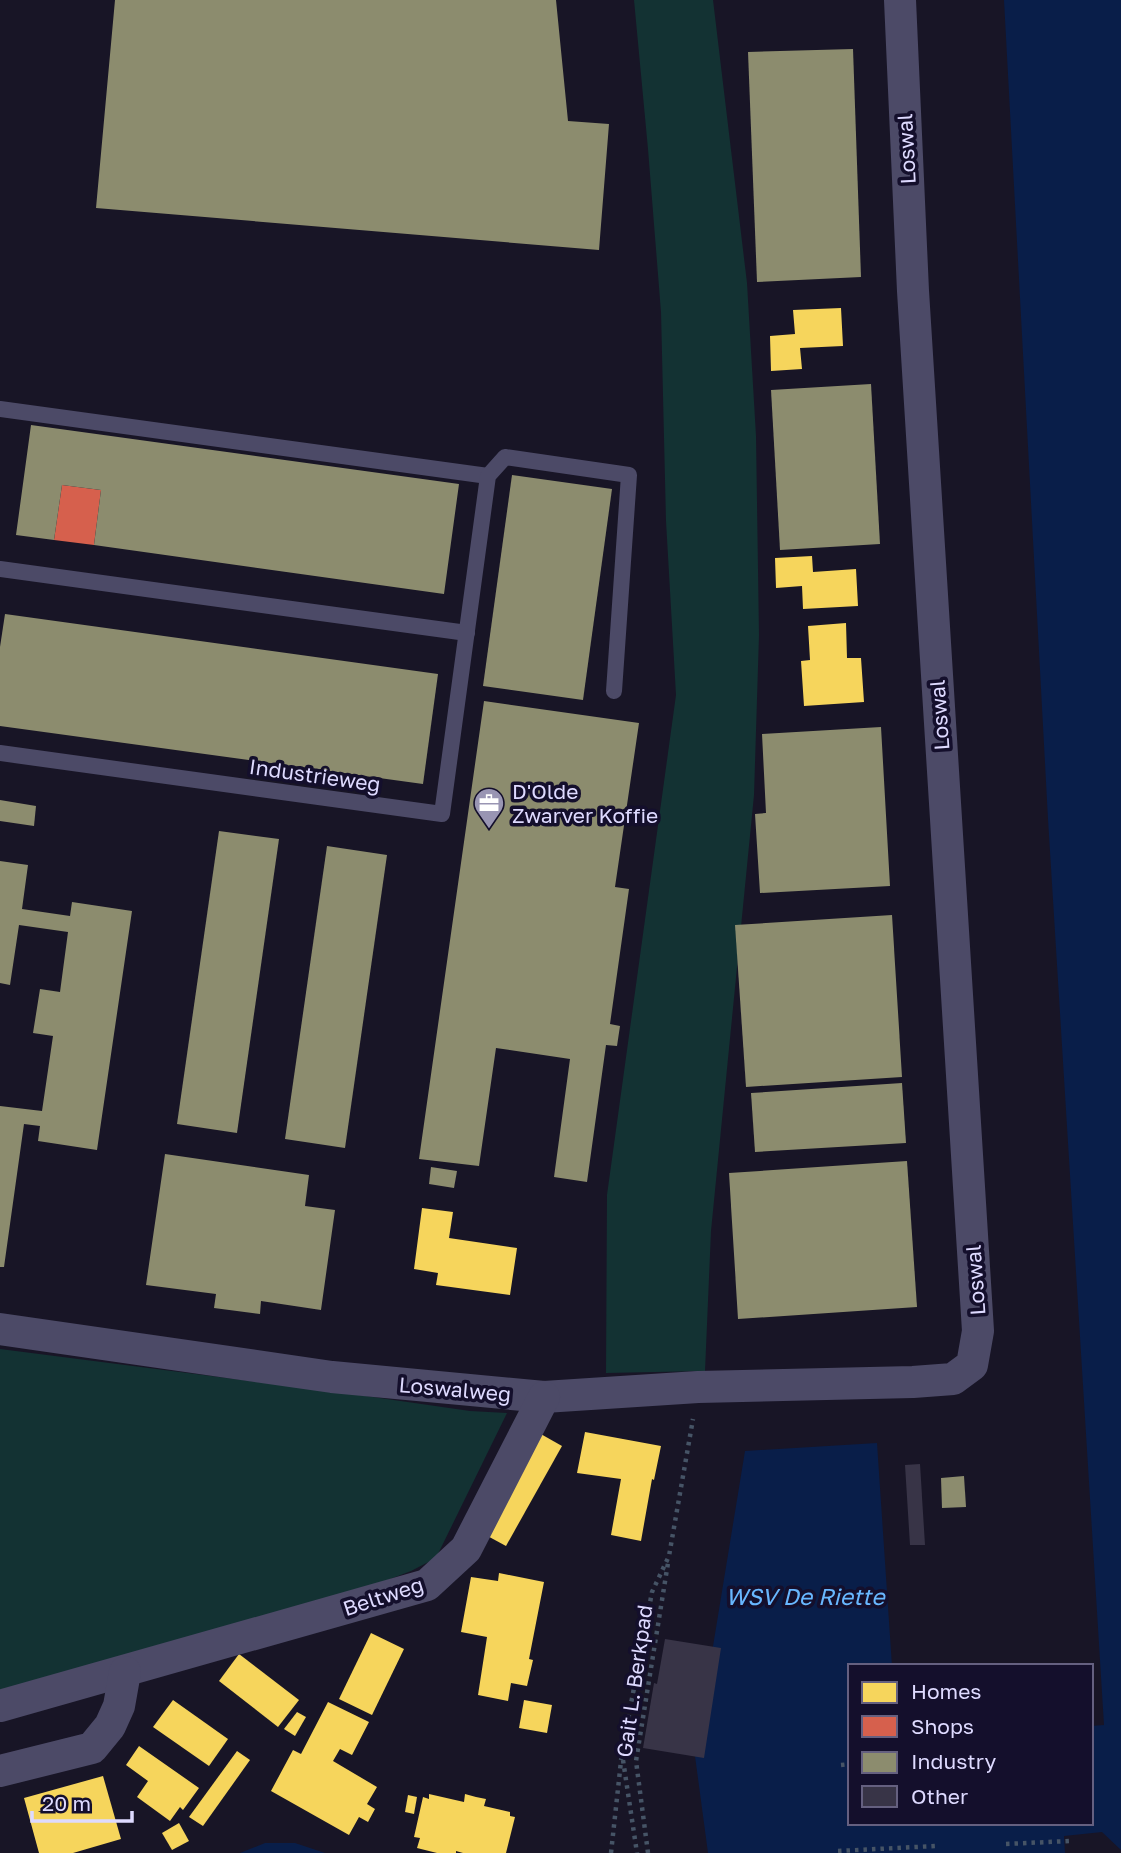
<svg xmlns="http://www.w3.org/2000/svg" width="1121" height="1853" font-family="'Golos Text',sans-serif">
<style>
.green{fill:#133233}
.water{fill:#091e49}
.homes{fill:#f6d55c}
.shops{fill:#d6604d}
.industry{fill:#8c8c6e}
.building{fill:#383447}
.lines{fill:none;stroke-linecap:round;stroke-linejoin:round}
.path{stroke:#465466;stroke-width:4.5;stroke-dasharray:3.5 5;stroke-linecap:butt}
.service{stroke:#4c4a67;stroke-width:16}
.minor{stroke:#4c4a67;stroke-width:32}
.labels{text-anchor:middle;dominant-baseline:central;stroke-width:7;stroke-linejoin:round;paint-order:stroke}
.street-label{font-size:21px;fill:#dedaff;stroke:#140f2c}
.poi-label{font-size:21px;fill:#dedaff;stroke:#140f2c;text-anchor:start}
.water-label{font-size:23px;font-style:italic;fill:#68b7ff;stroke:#140f2c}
</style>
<rect width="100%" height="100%" fill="#181526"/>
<!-- green -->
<g class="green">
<path d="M 634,0 L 713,0 L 747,283 L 756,436 L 759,635 L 754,795 L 711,1231 L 705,1371 L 606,1373 L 607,1195 L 676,695 L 666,521 L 661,312 L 648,149 Z"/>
<path d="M 0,1349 L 345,1393 L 470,1411 L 507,1413 L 436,1558 L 411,1571 L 385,1581 L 0,1693 Z"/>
</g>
<!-- water -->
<g class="water">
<path d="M 1004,0 L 1121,0 L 1121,1850 L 1102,1832 L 1064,1836 L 1065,1853 L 708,1853 L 695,1756 L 745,1451 L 877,1443 L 892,1666 L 850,1666 L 850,1823 L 1091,1823 L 1091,1726 L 1104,1725 L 1048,819 Z"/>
<path d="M 265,1843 L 295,1843 L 325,1853 L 240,1853 Z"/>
</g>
<!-- homes -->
<g class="homes">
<path d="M 841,308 L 843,346 L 800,348 L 802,369 L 771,371 L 770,336 L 795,334 L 793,310 Z"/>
<path d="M 812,556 L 813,572 L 856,569 L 858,606 L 803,609 L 802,586 L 776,588 L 775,558 Z"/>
<path d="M 846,623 L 847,658 L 861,658 L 864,702 L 804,706 L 801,661 L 810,660 L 808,626 Z"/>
<path d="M 422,1208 L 453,1212 L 449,1238 L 517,1248 L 510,1295 L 436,1285 L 438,1273 L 414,1269 Z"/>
<path d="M 585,1432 L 661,1446 L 654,1480 L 652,1479 L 641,1541 L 611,1535 L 621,1479 L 577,1473 Z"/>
<path d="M 539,1433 L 562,1446 L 506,1546 L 482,1533 Z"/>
<path d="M 499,1573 L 544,1582 L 529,1659 L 533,1660 L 527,1686 L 511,1683 L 508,1701 L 478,1695 L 487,1637 L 461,1632 L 471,1577 L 498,1581 Z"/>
<path d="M 371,1633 L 404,1649 L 372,1715 L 339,1699 Z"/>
<path d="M 239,1654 L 299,1700 L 278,1727 L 219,1681 Z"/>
<path d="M 173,1700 L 228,1739 L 209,1766 L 153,1727 Z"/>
<path d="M 524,1700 L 552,1705 L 547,1733 L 519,1728 Z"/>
<path d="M 328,1702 L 369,1722 L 352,1755 L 340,1749 L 333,1761 L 377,1787 L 367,1804 L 375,1809 L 368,1822 L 359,1817 L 349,1835 L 271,1791 L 293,1750 L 301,1754 Z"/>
<path d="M 297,1712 L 306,1717 L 295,1736 L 284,1729 Z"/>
<path d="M 139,1746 L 199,1788 L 183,1810 L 180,1807 L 170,1821 L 137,1797 L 148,1781 L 126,1765 Z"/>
<path d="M 237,1751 L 250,1760 L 203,1826 L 189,1817 Z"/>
<path d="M 103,1776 L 121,1839 L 73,1853 L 39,1853 L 24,1798 Z"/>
<path d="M 429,1794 L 464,1802 L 465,1794 L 476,1797 L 486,1799 L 484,1806 L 510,1812 L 510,1816 L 515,1817 L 506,1853 L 463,1853 L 456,1851 L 456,1853 L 437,1853 L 417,1848 L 420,1838 L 414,1837 L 423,1797 L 429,1799 Z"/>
<path d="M 408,1795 L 417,1797 L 414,1814 L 405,1812 Z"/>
<path d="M 179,1823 L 189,1841 L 172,1850 L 162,1833 Z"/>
</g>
<!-- shops -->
<path class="shops" d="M 62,485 L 101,490 L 94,545 L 54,540 Z"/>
<!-- industry -->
<g class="industry">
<path d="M 115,0 L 556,0 L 568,121 L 609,124 L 599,250 L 96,208 Z"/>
<path d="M 853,49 L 861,277 L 757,282 L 748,52 Z"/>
<path d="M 871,384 L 880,544 L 780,550 L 771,390 Z"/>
<path d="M 31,425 L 459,484 L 444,594 L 94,545 L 101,490 L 62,485 L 54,540 L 16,535 Z"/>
<path d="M 512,475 L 612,489 L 583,700 L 483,686 Z"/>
<path d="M 5,614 L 438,674 L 423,784 L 0,726 L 0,647 Z"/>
<path d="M 484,701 L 639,723 L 615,887 L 629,889 L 610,1024 L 620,1026 L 617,1046 L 606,1045 L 587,1182 L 554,1177 L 570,1059 L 496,1048 L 479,1166 L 419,1159 Z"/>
<path d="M 881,727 L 890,886 L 760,893 L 755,814 L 766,813 L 762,734 Z"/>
<path d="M 0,800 L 36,806 L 34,826 L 0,821 Z"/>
<path d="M 219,831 L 279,839 L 237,1133 L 177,1124 Z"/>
<path d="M 327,846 L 387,855 L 345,1148 L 285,1139 Z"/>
<path d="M 0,861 L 28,865 L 22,909 L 70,916 L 72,902 L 132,911 L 97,1150 L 38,1141 L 40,1126 L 24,1124 L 4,1267 L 0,1267 L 0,1106 L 42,1111 L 53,1036 L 33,1033 L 40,989 L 60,992 L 68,932 L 19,925 L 10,985 L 0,983 Z"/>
<path d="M 892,915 L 902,1077 L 746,1087 L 735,925 Z"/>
<path d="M 902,1083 L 906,1143 L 755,1152 L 751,1093 Z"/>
<path d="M 165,1154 L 309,1175 L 305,1206 L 335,1210 L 321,1310 L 261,1301 L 260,1314 L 214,1308 L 216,1294 L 146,1285 Z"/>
<path d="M 907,1161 L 917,1307 L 738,1319 L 729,1173 Z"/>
<path d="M 431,1167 L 457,1171 L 454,1188 L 429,1184 Z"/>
<path d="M 964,1476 L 966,1507 L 942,1508 L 941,1478 Z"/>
</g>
<!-- building -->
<g class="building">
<path d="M 920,1464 L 925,1545 L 910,1545 L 905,1465 Z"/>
<path d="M 665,1639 L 721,1648 L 704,1758 L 643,1748 L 654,1683 L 657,1684 Z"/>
</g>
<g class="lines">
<!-- path -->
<g class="path">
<path d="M 623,1760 L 637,1853"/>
<path d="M 841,1765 L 850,1764"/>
<path d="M 1006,1844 L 1069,1841"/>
<path d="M 838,1851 L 935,1846"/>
<path d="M 611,1853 L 622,1752 L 652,1592 L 669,1556 L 693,1419"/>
<path d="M 648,1853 L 636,1761 L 668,1563"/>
</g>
<!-- service -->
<g class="service">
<path d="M 0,409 L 488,476"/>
<path d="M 0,569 L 467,633"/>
<path d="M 0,753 L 442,814 L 488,476 L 505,457 L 629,475 L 614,691"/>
</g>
<!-- minor -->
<g class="minor">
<path d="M 0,1329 L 332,1377 L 544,1397 L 698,1387 L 913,1382 L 953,1379 L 972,1365 L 978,1331 L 913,291 L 900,0"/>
<path d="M 0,1706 L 427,1585 L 466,1549 L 544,1397"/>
<path d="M 0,1771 L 92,1748 L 110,1726 L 119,1706 L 125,1672"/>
</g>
</g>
<!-- icons -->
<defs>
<g id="office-pin" transform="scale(1.575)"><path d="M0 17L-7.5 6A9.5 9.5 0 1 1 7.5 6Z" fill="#9995b3" stroke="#140f2c"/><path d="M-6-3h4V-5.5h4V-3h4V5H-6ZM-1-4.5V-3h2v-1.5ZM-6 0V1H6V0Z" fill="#fff"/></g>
</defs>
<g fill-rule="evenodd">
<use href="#office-pin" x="489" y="803"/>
</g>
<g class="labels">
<!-- street labels -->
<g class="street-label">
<text transform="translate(906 149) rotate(-93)">Loswal</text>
<text transform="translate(939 715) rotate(-94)">Loswal</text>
<text transform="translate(315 775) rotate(8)">Industrieweg</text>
<text transform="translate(975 1280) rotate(-94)">Loswal</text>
<text transform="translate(455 1389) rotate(5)">Loswalweg</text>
<text transform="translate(383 1596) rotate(-18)">Beltweg</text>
<text transform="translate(634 1681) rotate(-82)">Gait L. Berkpad</text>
</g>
<!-- poi labels -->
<g class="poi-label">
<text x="512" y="791">D'Olde<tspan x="512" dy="24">Zwarver Koffie</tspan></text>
</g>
<!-- water labels -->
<g class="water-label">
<text x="805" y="1596">WSV De Riette</text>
</g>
</g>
<!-- legend -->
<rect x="848" y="1664" width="245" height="161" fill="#140f2c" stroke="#656080" stroke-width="2"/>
<rect x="862" y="1682" width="35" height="21" fill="#f6d55c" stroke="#656080" stroke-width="2"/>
<text x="911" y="1699" font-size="21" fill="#dedaff">Homes</text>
<rect x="862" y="1716" width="35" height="21" fill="#d6604d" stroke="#656080" stroke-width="2"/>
<text x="911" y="1734" font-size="21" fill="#dedaff">Shops</text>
<rect x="862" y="1752" width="35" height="21" fill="#8c8c6e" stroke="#656080" stroke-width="2"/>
<text x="911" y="1769" font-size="21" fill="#dedaff">Industry</text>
<rect x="862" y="1786" width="35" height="21" fill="#383447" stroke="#656080" stroke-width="2"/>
<text x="911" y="1804" font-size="21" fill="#dedaff">Other</text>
<!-- scale -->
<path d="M32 1811v10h100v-10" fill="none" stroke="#dedaff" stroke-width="3.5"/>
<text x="42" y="1811" font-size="21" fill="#dedaff" stroke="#140f2c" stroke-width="5" paint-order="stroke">20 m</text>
</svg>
